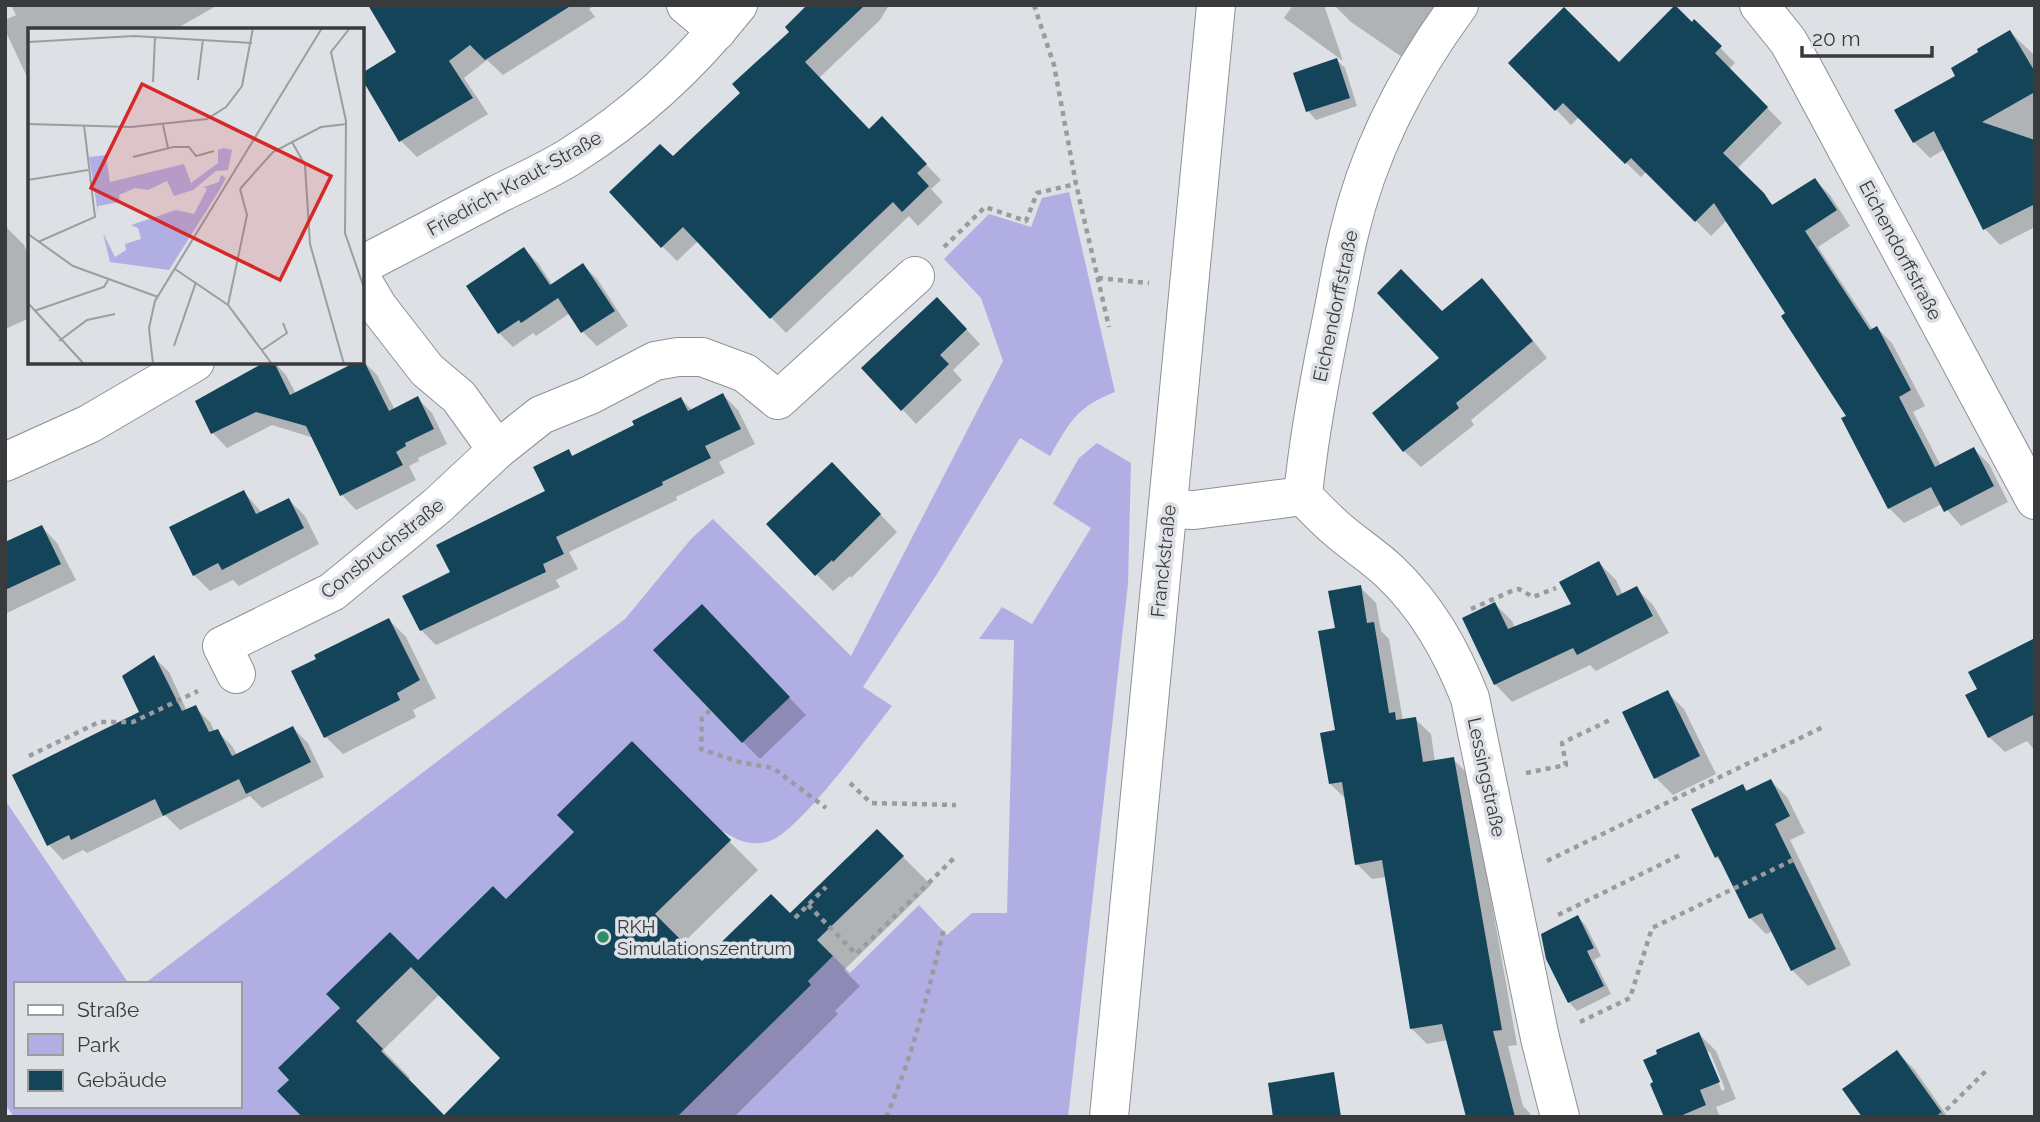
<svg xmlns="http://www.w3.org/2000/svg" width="2040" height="1122" font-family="Raleway,sans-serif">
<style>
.green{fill:#b1aee4}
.shadow{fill:#0003;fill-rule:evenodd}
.building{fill:#14445a;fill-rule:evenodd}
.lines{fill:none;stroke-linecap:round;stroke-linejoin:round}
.minor-casing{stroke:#8e9195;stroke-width:40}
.path{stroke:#999b9e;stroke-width:4.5;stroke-dasharray:5 5;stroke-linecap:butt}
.minor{stroke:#fff;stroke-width:38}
.poi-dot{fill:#308c63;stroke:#dde0e4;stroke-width:2.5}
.labels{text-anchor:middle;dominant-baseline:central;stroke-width:7;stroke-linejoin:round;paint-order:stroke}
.street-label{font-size:19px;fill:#393a3c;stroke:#dde0e4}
.poi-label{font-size:19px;fill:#393a3c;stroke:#dde0e4;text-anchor:start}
.inset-road{fill:none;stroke:#9b9ea1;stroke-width:2}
.view{fill:#d62828;fill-opacity:0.15;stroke:#d62828;stroke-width:3.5}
.inset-edge{fill:none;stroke:#393a3c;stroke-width:3.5}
</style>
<rect width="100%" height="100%" fill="#dde0e4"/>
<!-- green -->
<g class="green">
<path d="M 1069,192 L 1115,392 C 1076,407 1070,422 1050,456 L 1020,438 L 937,574 L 863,687 L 892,706 C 870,734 799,831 770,841 C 751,847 735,840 720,829 L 632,741 L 558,815 L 574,832 L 506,899 L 493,886 L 418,960 L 390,932 L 326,994 L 350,1019 L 329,1019 L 278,1068 L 289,1080 L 278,1091 L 302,1117 L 14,1117 L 5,1104 L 5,800 L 129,984 L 16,984 L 16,1106 L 240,1106 L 240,984 L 144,984 L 625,619 L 691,539 L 713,519 L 851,656 L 1003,361 L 981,298 L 944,259 L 989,214 L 1031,227 L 1042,198 Z"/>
<path d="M 1097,443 L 1131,463 L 1128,584 L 1068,1117 L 677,1117 L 811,985 L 808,981 L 833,956 L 850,973 L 919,905 L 947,935 L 972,913 L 1007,913 L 1014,640 L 979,639 L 1002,607 L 1032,624 L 1091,528 L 1053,504 L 1079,458 Z"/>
</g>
<!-- shadow -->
<g class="shadow">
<path d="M 11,5 L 218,5 L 181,26 L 183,30 L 30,30 L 30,83 L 5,30 L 5,20 L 16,15 Z"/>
<path d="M 370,5 L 595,5 L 589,9 L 595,17 L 503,75 L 487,60 L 464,78 L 488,114 L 417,157 L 401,141 L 399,53 Z"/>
<path d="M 810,5 L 889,5 L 880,20 L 819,78 L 869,131 L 897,134 L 941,180 L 931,189 L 943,202 L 918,226 L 909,216 L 786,333 L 698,241 L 677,261 L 662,246 L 673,159 L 743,93 Z"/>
<path d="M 1293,5 L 1324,5 L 1343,61 L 1284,18 Z"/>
<path d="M 1334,5 L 1438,5 L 1402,57 L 1351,22 Z"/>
<path d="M 1694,21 L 1735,63 L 1729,69 L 1782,123 L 1737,169 L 1774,206 L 1815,180 L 1830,195 L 1850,226 L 1818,247 L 1873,330 L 1877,328 L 1892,343 L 1925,406 L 1913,412 L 1941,466 L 1974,449 L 1989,464 L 2008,502 L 1961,526 L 1942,504 L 1904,523 L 1889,508 L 1848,416 L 1788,314 L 1727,220 L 1711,236 L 1647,171 L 1641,177 L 1579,117 L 1571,125 L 1511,63 L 1619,64 Z"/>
<path d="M 2010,32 L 2035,56 L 2035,227 L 2000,245 L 1985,229 L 1945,149 L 1930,158 L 1914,142 L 1958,76 Z"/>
<path d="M 1337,60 L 1345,68 L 1357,106 L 1316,120 L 1308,111 Z"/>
<path d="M 7,228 L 24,245 L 27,252 L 30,250 L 30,318 L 5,329 L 5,229 Z"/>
<path d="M 524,249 L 538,263 L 553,286 L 583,265 L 597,279 L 628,326 L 597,346 L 583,332 L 570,313 L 536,336 L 533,333 L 513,347 L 499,333 L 468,286 Z"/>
<path d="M 1482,281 L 1498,297 L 1547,358 L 1471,420 L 1474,425 L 1421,467 L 1404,451 L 1442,359 L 1442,313 Z"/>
<path d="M 951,313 L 980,344 L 953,370 L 962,380 L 916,424 L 902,409 Z"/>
<path d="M 363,361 L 377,375 L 395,410 L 418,399 L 432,413 L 447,444 L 418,458 L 419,461 L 409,466 L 416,480 L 356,510 L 342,495 L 314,438 L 272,425 L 227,448 L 213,433 L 197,401 L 274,362 L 286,375 L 296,394 Z"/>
<path d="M 723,395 L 738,410 L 755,444 L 719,462 L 725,473 L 676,497 L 677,500 L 569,552 L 578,569 L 556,580 L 560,587 L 436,645 L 421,630 L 452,573 L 547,492 L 568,452 L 574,457 L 636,426 L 681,399 L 692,410 Z"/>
<path d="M 849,481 L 897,532 L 851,578 L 850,576 L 833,591 L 816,574 Z"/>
<path d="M 244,492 L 262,513 L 289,500 L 305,516 L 319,544 L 239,586 L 233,580 L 210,591 L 194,575 Z"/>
<path d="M 42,527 L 57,543 L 76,580 L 5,614 L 5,544 Z"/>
<path d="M 1599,563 L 1616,580 L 1623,595 L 1636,588 L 1653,605 L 1669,633 L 1596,671 L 1590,665 L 1512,702 L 1495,684 L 1495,604 L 1512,621 L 1515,628 L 1574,605 Z"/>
<path d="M 1360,587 L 1376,603 L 1381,631 L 1389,639 L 1403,721 L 1415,719 L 1431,734 L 1435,762 L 1453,759 L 1469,775 L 1517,1045 L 1508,1046 L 1523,1106 L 1533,1117 L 1468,1117 L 1448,1040 L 1427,1044 L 1411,1028 L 1386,877 L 1372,879 L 1357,864 L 1347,800 L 1330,784 L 1337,732 L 1337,630 Z"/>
<path d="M 389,620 L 406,637 L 436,698 L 413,710 L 416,717 L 343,754 L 326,737 Z"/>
<path d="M 718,623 L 806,715 L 760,759 L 743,742 Z"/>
<path d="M 2035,651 L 2035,751 L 2027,741 L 2005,752 L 1989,737 Z"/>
<path d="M 154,657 L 169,672 L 187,711 L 195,707 L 210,722 L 215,732 L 217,731 L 232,746 L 237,755 L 293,728 L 308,743 L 324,777 L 262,808 L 250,796 L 180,830 L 165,815 L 87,853 L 83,850 L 63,860 L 49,845 L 141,713 Z"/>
<path d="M 1667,692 L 1684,709 L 1716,774 L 1673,795 L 1656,778 Z"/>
<path d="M 632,744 L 758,870 L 682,944 L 702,964 L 790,916 L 877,831 L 931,885 L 844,970 L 860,986 L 835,1011 L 838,1014 L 734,1117 L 445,1117 L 503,1058 L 440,994 L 383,1050 L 410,1078 L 408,1081 L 291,1080 L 342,1008 L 418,962 L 505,900 L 576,832 Z"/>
<path d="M 1771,781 L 1787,797 L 1805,833 L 1790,840 L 1851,965 L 1808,986 L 1792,970 L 1773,931 L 1766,934 L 1750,918 L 1724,865 L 1716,857 L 1743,786 L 1749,792 Z"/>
<path d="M 1578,917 L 1586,926 L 1601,956 L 1594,960 L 1611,994 L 1577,1011 L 1569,1002 Z"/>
<path d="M 1699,1034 L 1716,1051 L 1736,1099 L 1716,1107 L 1720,1117 L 1666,1117 L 1656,1083 ZM 1706,1052 L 1710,1052 L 1725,1089 L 1722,1091 Z"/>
<path d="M 1897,1052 L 1914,1069 L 1948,1117 L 1864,1117 Z"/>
</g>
<!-- building -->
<g class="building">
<path d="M 368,5 L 572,5 L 485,60 L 470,45 L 449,61 L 473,98 L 399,142 L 362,79 L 362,73 L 396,52 Z"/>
<path d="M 807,5 L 865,5 L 805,62 L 869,129 L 882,116 L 927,164 L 917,173 L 929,186 L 902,212 L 893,202 L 770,319 L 683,227 L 661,248 L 609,192 L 660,144 L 673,156 L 740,93 L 732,84 L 789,32 L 785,27 Z"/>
<path d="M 1675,5 L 1692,22 L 1694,19 L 1722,46 L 1715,53 L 1768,107 L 1723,153 L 1764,193 L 1772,205 L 1815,178 L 1837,210 L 1805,231 L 1870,330 L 1877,326 L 1911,390 L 1899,397 L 1935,467 L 1974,447 L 1994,486 L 1944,512 L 1931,487 L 1888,509 L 1841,418 L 1846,416 L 1781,316 L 1785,313 L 1714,203 L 1695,222 L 1631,158 L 1625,164 L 1563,103 L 1555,111 L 1508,63 L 1564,7 L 1619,62 Z"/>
<path d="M 2010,30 L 2035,72 L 2035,92 L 1982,122 L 2035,140 L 2035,204 L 1983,230 L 1934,131 L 1913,143 L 1894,110 L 1955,76 L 1951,68 L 1978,52 L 1977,49 Z"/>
<path d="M 1337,58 L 1350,98 L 1306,112 L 1293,73 Z"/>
<path d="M 524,247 L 550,285 L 583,263 L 615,311 L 581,333 L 558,298 L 521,323 L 519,320 L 498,334 L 466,286 Z"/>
<path d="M 1401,269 L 1442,311 L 1482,278 L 1533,341 L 1456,403 L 1459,408 L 1403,452 L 1372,413 L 1439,358 L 1377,293 Z"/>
<path d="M 937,297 L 967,329 L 940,355 L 949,364 L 901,411 L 861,368 Z"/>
<path d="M 363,359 L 389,411 L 418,396 L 434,429 L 405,443 L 406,446 L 396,452 L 403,465 L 340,496 L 306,426 L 256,412 L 211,434 L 195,401 L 265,362 L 274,362 L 290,395 L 356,362 L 362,362 Z"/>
<path d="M 723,393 L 741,429 L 705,446 L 711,458 L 662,482 L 663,485 L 556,537 L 564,554 L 543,564 L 546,572 L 420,631 L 402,596 L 450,572 L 436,545 L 545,491 L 533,467 L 569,449 L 572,456 L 634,425 L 632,421 L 681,397 L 688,411 Z"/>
<path d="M 832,462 L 881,514 L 833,562 L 832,560 L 815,576 L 766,524 Z"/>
<path d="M 244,490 L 256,514 L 289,498 L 304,528 L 222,570 L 218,563 L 193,576 L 169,527 Z"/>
<path d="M 42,525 L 61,564 L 5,590 L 5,542 Z"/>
<path d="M 1599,561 L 1617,596 L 1637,586 L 1653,616 L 1577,655 L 1573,648 L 1494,685 L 1462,618 L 1495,602 L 1508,629 L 1571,604 L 1559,582 Z"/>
<path d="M 1361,585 L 1367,623 L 1374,622 L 1389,713 L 1395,712 L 1396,720 L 1416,717 L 1423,762 L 1454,757 L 1502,1030 L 1493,1031 L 1515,1117 L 1466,1117 L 1442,1024 L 1410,1029 L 1382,860 L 1355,865 L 1342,782 L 1329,784 L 1320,733 L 1335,730 L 1318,631 L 1335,628 L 1328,591 Z"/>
<path d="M 702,604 L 790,697 L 742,743 L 653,650 Z"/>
<path d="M 389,618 L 420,680 L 397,693 L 400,700 L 324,738 L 291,671 L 316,659 L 314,655 Z"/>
<path d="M 2035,638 L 2035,714 L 1988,738 L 1965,695 L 1977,689 L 1968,672 Z"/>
<path d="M 154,655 L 182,711 L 196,705 L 209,732 L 218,729 L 232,756 L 293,726 L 311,762 L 246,794 L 239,779 L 163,816 L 155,799 L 71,840 L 69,835 L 47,846 L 12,775 L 139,712 L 122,676 Z"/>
<path d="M 1668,690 L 1700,756 L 1654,779 L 1622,712 Z"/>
<path d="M 632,741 L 731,840 L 655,914 L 702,961 L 771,894 L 790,913 L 877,829 L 904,856 L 817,940 L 833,956 L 808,981 L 811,985 L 677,1117 L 302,1117 L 277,1091 L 289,1080 L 278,1068 L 340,1008 L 326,994 L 390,932 L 418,960 L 493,886 L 506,899 L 574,832 L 557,815 ZM 411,967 L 500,1058 L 444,1115 L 381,1051 L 383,1049 L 356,1021 Z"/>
<path d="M 1771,779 L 1790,816 L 1775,824 L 1836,949 L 1791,971 L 1762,913 L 1749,919 L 1718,856 L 1715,858 L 1691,809 L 1743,784 L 1746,791 Z"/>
<path d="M 1578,915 L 1594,948 L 1587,951 L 1604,986 L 1568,1003 L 1546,959 L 1541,934 Z"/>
<path d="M 1699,1032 L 1720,1082 L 1700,1090 L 1706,1105 L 1678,1117 L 1664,1117 L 1650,1084 L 1653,1082 L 1643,1060 L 1657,1054 L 1656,1050 Z"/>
<path d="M 1897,1050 L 1945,1117 L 1862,1117 L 1842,1089 Z"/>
<path d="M 1334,1072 L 1341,1117 L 1273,1117 L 1268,1083 Z"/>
</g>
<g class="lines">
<!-- minor casing -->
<g class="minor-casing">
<g id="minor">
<path d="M 686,5 L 717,31"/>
<path d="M 1759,5 L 1788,41 L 1802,66 L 2035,500"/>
<path d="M 362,265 C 408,241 454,217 500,193 C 524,181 549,170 571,156 C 635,116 691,64 738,5"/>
<path d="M 362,280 L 378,307 L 427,370 L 459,397 L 497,450"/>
<path d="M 5,462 L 89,424 L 195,362"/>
<path d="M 1303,496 C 1314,507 1326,520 1338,530 C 1354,544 1373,556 1389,571 C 1427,607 1451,650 1470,698 L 1540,1038 L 1560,1117"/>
<path d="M 1303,496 C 1308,441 1318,388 1329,333 C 1336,300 1341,267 1349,234 C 1368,152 1409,73 1459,5"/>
<path d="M 1168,509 L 1194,510 L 1303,496"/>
<path d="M 236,674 L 222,646 L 332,592 L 437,506 L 497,450 L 541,415 L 590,395 L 655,361 L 678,357 L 702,357 L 745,373 L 778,400 L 915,276"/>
<path d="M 1109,1117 L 1216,5"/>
</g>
</g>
<!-- path -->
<g class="path">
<path d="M 1034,5 L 1054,65 L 1076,184 L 1109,327"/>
<path d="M 944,247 L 985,207 L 1026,221 L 1037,193 L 1076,184"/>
<path d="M 1098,278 L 1149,283"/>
<path d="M 1471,609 L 1514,590 L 1519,589 L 1533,597 L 1556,588"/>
<path d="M 710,710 L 702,718 L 701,749 L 739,762 L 773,768 L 826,808"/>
<path d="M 29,756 L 99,722 L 133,722 L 198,691"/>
<path d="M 1526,773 L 1566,765 L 1562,743 L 1610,720"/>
<path d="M 850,783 L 871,803 L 956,805"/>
<path d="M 1547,861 L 1825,726"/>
<path d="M 808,905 L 856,954 L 954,858"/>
<path d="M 1558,915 L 1680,855"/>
<path d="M 795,918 L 826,887"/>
<path d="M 1580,1022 L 1630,998 L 1652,928 L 1795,859"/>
<path d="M 886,1117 C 913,1056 928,992 944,928"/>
<path d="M 1939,1117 L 1988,1069"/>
</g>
<!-- minor -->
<use href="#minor" class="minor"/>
</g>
<!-- markers -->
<circle class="poi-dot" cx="603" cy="937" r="7"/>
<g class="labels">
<!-- street labels -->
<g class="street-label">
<text transform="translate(514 183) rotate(-29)">Friedrich-Kraut-Straße</text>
<text transform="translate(1901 250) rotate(62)">Eichendorffstraße</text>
<text transform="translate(1335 306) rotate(-78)">Eichendorffstraße</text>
<text transform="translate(382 548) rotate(-38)">Consbruchstraße</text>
<text transform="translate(1163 561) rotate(-84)">Franckstraße</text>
<text transform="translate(1487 777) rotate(78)">Lessingstraße</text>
</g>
<!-- poi labels -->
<g class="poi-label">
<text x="617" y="926">RKH<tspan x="617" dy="22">Simulationszentrum</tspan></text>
</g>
</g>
<!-- overview -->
<g transform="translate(28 28)">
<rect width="336" height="336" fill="#dde0e4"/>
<path d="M 196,120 L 204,122 L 200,142 L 188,143 L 165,162 L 146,168 L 139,153 L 120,162 L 107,160 L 91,167 L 92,174 L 70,178 L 70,185 L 61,129 L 78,127 L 82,154 L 156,136 L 163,155 L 190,135 L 190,122 ZM 193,147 L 198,150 L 192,161 L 141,242 L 82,234 L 75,205 L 87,229 L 98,222 L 97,216 L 113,211 L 110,200 L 103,197 L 148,182 L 166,186 L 179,161 L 176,159 L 191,154 Z" fill="#b1aee4"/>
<path class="inset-road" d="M 322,0 L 303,24 L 318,93 L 317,205 L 336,260M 0,14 L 106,8 L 224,15M 170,52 L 175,11M 125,54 L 127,9M 0,96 L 103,99 L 179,91 L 198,79 L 214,58 L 225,0M 135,97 L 140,120M 264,114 L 277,137 L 282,216 L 316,336M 105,129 L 145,119 L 161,119 L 168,128 L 186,123M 0,152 L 60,142M 212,161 L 245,124 L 293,99 L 319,96M 0,206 L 45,238 L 130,269M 10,214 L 67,189 L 56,97M 147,241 L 200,277 L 244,336M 0,275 L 56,336M 200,277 L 219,187 L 212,161M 6,283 L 76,259 L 80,252M 31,313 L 59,292 L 87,286M 146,318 L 168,254M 234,322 L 259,305 L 255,295M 125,336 L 121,300 L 127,273 L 294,0"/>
<path class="view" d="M 114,56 L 303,148 L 252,252 L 63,160 Z"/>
<rect width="336" height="336" class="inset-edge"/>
</g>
<!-- border -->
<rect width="2040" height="1122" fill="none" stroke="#393a3c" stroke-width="14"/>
<!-- legend -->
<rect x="14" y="982" width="228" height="126" fill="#dde0e4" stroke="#9b9ea1" stroke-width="2"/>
<rect x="28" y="1005" width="35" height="10" fill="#ffffff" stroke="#9b9ea1" stroke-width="2"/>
<text x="77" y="1017" font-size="21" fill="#393a3c">Straße</text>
<rect x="28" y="1034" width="35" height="21" fill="#b1aee4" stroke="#9b9ea1" stroke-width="2"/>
<text x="77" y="1052" font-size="21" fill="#393a3c">Park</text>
<rect x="28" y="1070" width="35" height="21" fill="#14445a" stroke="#9b9ea1" stroke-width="2"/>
<text x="77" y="1087" font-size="21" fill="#393a3c">Gebäude</text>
<!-- scale -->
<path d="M1802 46v10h130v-10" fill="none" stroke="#393a3c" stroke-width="3.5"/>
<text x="1812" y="46" font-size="21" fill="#393a3c" stroke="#dde0e4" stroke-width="5" paint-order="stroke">20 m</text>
</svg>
